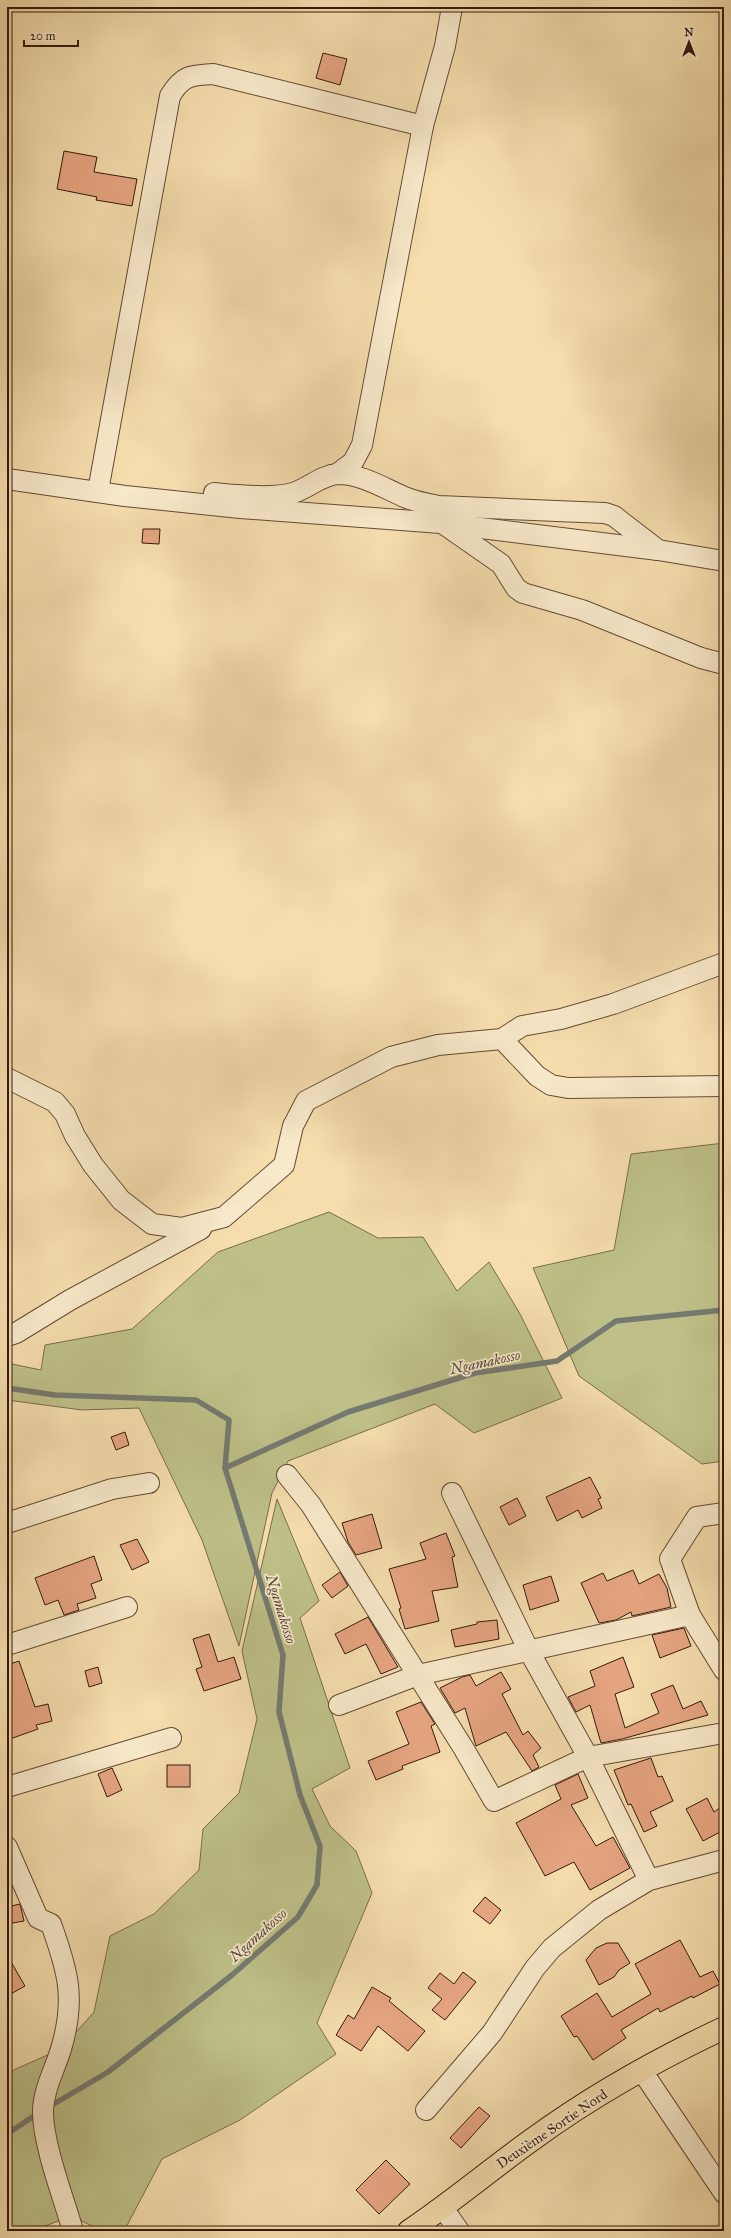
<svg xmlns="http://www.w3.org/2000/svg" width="731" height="2238" font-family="'IM FELL Great Primer',serif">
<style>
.green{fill:#bec088;stroke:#7a6c4c}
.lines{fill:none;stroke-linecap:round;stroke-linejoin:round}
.stream{stroke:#757a71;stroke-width:5.5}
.building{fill:#e6a581;stroke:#35190f}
.minor-casing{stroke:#654a36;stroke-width:22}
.major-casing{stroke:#35190f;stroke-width:24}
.minor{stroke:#f8e9ca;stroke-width:20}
.major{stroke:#f5ddad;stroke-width:22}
.labels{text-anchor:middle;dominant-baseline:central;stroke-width:3.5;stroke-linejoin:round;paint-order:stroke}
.street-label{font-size:14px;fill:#35190f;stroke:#f8e9ca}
.water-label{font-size:15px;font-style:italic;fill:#554940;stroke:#f8e9ca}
</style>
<rect width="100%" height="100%" fill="#f5ddad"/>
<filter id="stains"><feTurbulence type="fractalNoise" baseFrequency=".005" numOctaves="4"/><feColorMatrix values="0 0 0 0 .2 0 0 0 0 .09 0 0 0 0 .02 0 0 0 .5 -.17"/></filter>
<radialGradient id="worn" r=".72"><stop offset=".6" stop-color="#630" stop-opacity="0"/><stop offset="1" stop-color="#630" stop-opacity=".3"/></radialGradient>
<!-- green -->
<g class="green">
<path d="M 724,1143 L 724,1461 L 702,1464 L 579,1376 L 533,1268 L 614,1250 L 631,1154 Z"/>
<path d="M 329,1212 L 378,1238 L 423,1237 L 457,1291 L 489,1262 L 520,1314 L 562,1398 L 474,1433 L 435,1404 L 288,1461 L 272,1493 L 239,1646 L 202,1540 L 139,1408 L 82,1410 L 7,1400 L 7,1363 L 41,1370 L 45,1345 L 132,1329 L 218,1252 Z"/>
<path d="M 277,1499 L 319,1601 L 300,1618 L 350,1768 L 312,1789 L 330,1826 L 356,1851 L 372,1893 L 317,2023 L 336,2054 L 240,2120 L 162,2159 L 124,2231 L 103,2231 L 71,2216 L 32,2231 L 7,2231 L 7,2073 L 61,2049 L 94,2012 L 110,1936 L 154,1914 L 199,1870 L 203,1829 L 239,1793 L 257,1719 L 242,1651 Z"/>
</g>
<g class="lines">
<!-- stream -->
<g class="stream">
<path d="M 7,1388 L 55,1395 L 196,1400 L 229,1420 L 225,1468"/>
<path d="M 47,2108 L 108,2072 L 232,1975 L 298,1917 L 317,1885 L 320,1846 L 300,1795 L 279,1712 L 283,1655 L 225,1468 L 348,1412 L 475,1373 L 557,1361 L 616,1321 L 724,1310"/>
<path d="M 7,2134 L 40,2112"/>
</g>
</g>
<!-- building -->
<g class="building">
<path d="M 323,53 L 347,59 L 340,85 L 316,78 Z"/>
<path d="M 64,151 L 97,157 L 94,172 L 137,179 L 132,206 L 96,200 L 97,197 L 57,189 Z"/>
<path d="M 143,529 L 160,529 L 159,544 L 142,543 Z"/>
<path d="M 125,1432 L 129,1445 L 116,1450 L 111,1437 Z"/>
<path d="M 590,1477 L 601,1498 L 598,1499 L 602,1508 L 582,1518 L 578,1510 L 557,1521 L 546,1497 Z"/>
<path d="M 517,1498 L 526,1516 L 509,1525 L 500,1507 Z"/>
<path d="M 372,1514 L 382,1548 L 356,1555 L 348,1542 L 342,1523 Z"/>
<path d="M 446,1533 L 455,1556 L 452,1557 L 458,1587 L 432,1591 L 439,1621 L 405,1629 L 399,1609 L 401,1608 L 389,1569 L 426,1559 L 420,1543 Z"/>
<path d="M 137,1539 L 149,1562 L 132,1570 L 120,1545 Z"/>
<path d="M 94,1556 L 102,1580 L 91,1584 L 96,1598 L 77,1604 L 79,1610 L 64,1615 L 58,1600 L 45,1605 L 35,1578 Z"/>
<path d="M 633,1570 L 639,1584 L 659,1574 L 667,1588 L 671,1607 L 632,1616 L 631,1612 L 616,1620 L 599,1623 L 581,1583 L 603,1573 L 607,1581 Z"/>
<path d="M 340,1572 L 348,1586 L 332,1598 L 322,1585 Z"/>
<path d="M 551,1576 L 559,1601 L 530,1610 L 523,1585 Z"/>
<path d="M 368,1617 L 398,1667 L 381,1674 L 366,1644 L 345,1654 L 335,1634 Z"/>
<path d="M 497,1620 L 499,1639 L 455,1647 L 451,1630 L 477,1624 L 477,1622 Z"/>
<path d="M 684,1628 L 691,1646 L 660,1658 L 652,1635 Z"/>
<path d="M 209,1634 L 218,1662 L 234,1657 L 241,1679 L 204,1691 L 196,1669 L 202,1667 L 193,1639 Z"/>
<path d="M 623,1657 L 634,1687 L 615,1694 L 625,1728 L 659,1713 L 651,1694 L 673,1685 L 683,1709 L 701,1701 L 708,1715 L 622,1739 L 601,1743 L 590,1705 L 576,1712 L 568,1697 L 595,1686 L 590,1671 Z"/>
<path d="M 19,1661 L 35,1707 L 48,1704 L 52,1721 L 36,1725 L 38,1729 L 10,1739 L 7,1729 L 7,1665 Z"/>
<path d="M 98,1667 L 102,1683 L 89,1687 L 85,1671 Z"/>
<path d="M 501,1672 L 511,1689 L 502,1694 L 523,1735 L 528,1731 L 541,1748 L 533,1755 L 539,1767 L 532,1771 L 506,1732 L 476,1746 L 465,1708 L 455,1713 L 440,1688 L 462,1677 L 470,1675 L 476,1686 Z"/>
<path d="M 421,1702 L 435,1724 L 431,1726 L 440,1752 L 402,1766 L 403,1769 L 376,1780 L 368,1761 L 409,1744 L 396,1712 Z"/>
<path d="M 651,1758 L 658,1777 L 662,1776 L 673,1801 L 650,1812 L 657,1826 L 644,1832 L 631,1804 L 628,1805 L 614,1770 Z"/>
<rect x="167" y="1765" width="23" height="22"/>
<path d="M 112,1768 L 122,1790 L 107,1797 L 98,1774 Z"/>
<path d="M 578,1774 L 588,1798 L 571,1805 L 596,1846 L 613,1837 L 630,1868 L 590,1890 L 574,1862 L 545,1876 L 516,1823 L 561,1799 L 555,1785 Z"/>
<path d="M 707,1798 L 714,1812 L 724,1805 L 724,1830 L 703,1841 L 686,1809 Z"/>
<path d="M 485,1897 L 501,1910 L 490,1924 L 473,1911 Z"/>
<path d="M 20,1904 L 24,1921 L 7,1924 L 7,1907 Z"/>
<path d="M 680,1940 L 700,1977 L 713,1971 L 720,1984 L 693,1998 L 692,1996 L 660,2012 L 658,2008 L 621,2030 L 626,2038 L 593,2060 L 577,2036 L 574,2037 L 561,2016 L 597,1993 L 612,2017 L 651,1994 L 635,1964 Z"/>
<path d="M 607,1943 L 618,1943 L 630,1963 L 619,1970 L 614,1977 L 599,1985 L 586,1960 L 596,1948 Z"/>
<path d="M 7,1955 L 25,1986 L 7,1996 Z"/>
<path d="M 463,1972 L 476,1982 L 445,2020 L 432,2010 L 442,1999 L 428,1988 L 440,1973 L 454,1984 Z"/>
<path d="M 372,1987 L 391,1998 L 389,2001 L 425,2031 L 408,2051 L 378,2026 L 361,2051 L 336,2035 L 348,2015 L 354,2019 Z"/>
<path d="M 479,2107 L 490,2116 L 461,2148 L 450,2138 Z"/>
<path d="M 386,2160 L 410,2184 L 379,2214 L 356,2190 Z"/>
</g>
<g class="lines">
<!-- minor casing -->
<g class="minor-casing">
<g id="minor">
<path d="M 337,474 L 353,462 L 362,445 L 423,126 L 445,46 L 452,7"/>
<path d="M 7,479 L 125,496 L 240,508 L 441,523 L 658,550 L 724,561"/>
<path d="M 98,491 L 170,96 C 182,76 190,75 213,74 L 423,126"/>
<path d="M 214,493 C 237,495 271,499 293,493 C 309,488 321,475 338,474 C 363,474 385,489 407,498 C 417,502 428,504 439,506 L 605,513 L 614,516 L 658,550"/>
<path d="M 445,525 L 501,564 L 516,588 L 523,593 L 582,610 L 701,658 L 724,664"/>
<path d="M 502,1039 L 537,1076 L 551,1085 L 568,1088 L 724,1086"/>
<path d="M 7,1078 L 55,1102 L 65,1114 L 75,1136 L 93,1165 L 121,1200 L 152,1224 L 182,1228 L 224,1217 L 284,1165 L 293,1126 L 306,1101 L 391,1057 L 438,1045 L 502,1039 L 522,1026 L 561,1019 L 613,1004 L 724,963"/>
<path d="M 7,1336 L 16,1333 L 70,1300 L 201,1229"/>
<path d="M 287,1475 L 311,1505 L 464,1749 L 494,1801 L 588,1757 L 724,1733"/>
<path d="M 452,1493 L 529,1651 L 588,1757 L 649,1880"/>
<path d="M 724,1513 L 697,1517 L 670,1559 L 690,1615 L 724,1670"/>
<path d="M 7,1523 L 112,1489 L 149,1483"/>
<path d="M 7,1645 L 127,1607"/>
<path d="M 339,1705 L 418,1675 L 690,1615"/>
<path d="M 7,1787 L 171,1738"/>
<path d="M 7,1847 L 38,1918 L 51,1924 C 68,1971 76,1999 61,2049 C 55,2069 44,2088 43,2110 C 42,2142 64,2199 73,2231"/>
<path d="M 642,2071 L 724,2193"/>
<path d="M 426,2110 L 492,2033 L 535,1968 L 552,1948 L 599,1910 L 649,1880 L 724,1860"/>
<path d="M 443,2208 L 459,2231"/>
</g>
</g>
<!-- major casing -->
<g class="major-casing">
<path id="major" d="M 409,2231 C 452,2202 491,2169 533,2139 C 592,2096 658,2059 724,2028"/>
</g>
<!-- minor -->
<use href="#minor" class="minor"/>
<!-- major -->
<use href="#major" class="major"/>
</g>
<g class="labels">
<!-- street labels -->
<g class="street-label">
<text transform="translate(552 2129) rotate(-34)">Deuxième Sortie Nord</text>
</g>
<!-- water labels -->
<g class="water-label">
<text transform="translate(485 1362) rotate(-12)">Ngamakosso</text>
<text transform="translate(281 1609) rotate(73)">Ngamakosso</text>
<text transform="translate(258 1935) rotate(-42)">Ngamakosso</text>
</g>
</g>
<!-- margin -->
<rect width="731" height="2238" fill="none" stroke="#f5ddad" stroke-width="24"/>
<rect x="8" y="8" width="715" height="2222" fill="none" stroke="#35190f" stroke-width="2"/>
<rect x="12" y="12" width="707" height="2214" fill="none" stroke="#35190f"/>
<!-- north arrow -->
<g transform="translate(689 42)" stroke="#f8e9ca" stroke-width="3" paint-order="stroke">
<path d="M0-3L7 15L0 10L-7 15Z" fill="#35190f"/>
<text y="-6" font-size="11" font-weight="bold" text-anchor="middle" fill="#35190f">N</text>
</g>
<!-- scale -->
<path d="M24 40v6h54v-6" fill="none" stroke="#35190f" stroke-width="2"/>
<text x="30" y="40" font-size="12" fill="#35190f" stroke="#f8e9ca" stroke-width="3" paint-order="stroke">20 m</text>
<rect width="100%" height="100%" filter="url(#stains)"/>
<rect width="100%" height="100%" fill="url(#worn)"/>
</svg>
